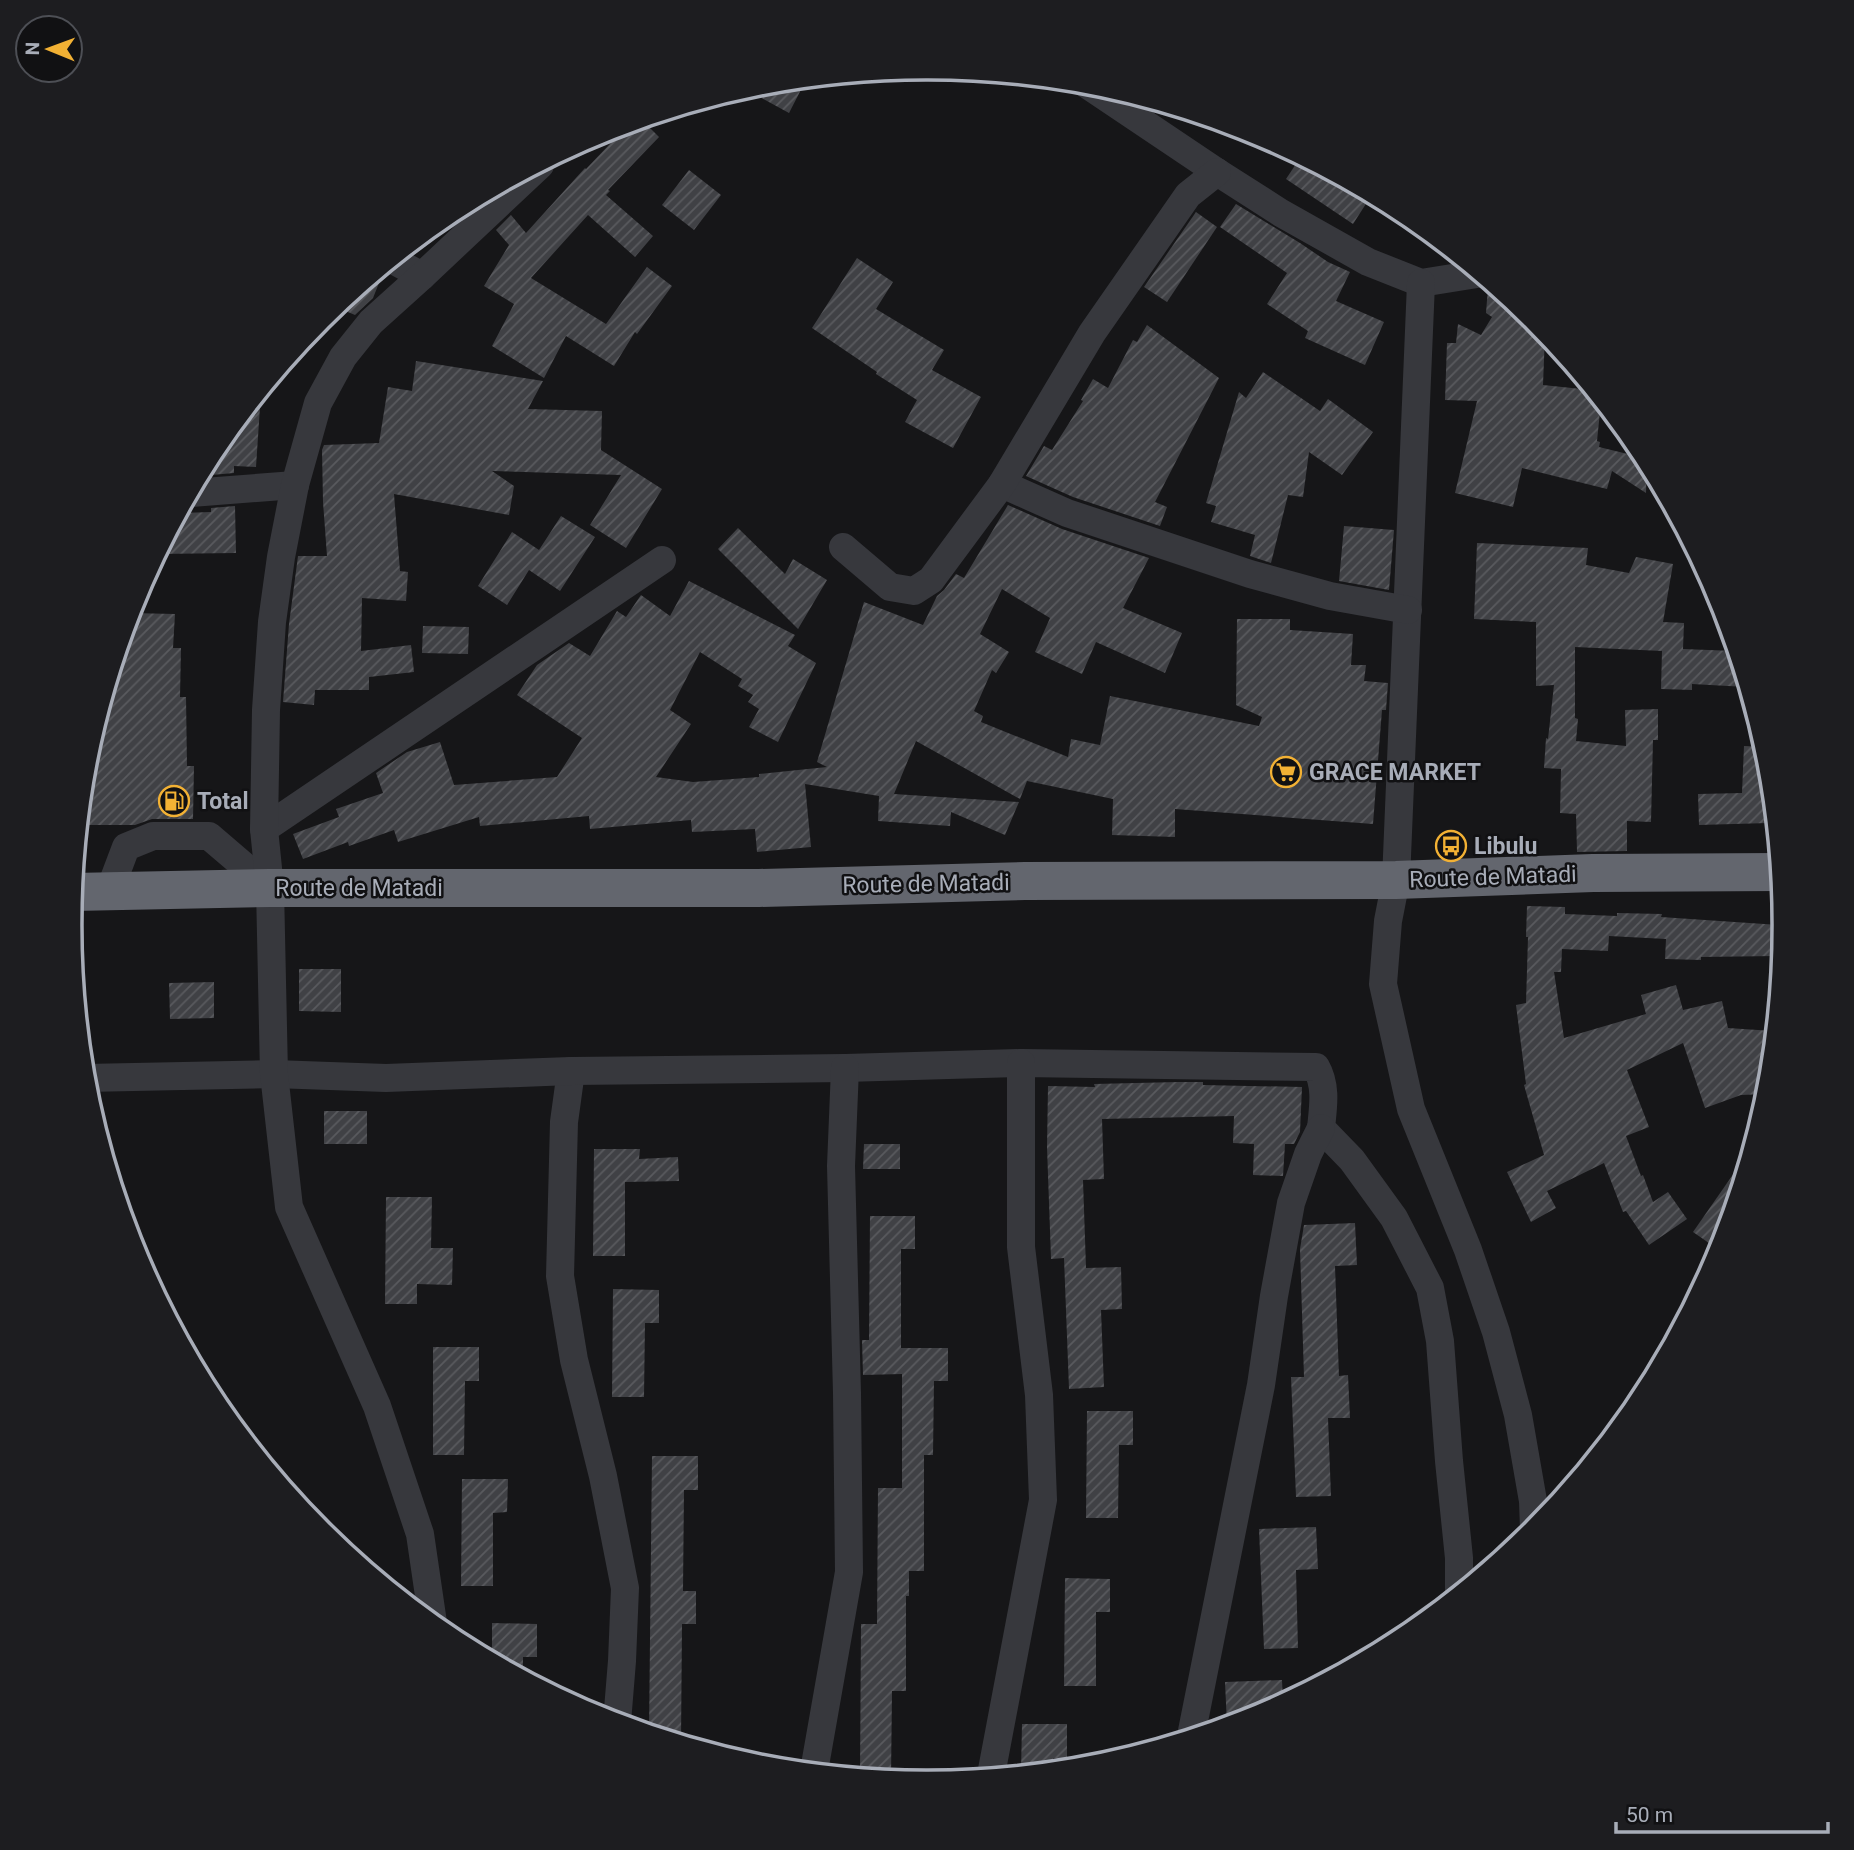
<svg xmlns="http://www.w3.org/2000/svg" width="1854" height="1850" font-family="Roboto,sans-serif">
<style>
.building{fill:url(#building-hatch)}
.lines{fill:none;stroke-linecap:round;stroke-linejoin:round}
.minor{stroke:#37383d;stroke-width:28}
.highway{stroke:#63666e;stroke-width:38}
.labels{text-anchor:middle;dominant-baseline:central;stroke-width:5;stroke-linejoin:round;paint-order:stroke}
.poi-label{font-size:23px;font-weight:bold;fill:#a8adb8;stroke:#111113;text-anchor:start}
.street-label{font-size:23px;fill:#a8adb8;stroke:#111113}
.rim{fill:none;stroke:#a8adb8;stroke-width:3.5}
</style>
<defs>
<pattern id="building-hatch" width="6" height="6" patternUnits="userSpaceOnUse" patternTransform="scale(1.75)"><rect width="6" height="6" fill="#404145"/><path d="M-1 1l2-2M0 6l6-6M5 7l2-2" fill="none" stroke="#595a5e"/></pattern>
</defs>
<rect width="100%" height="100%" fill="#161618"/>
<!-- building -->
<g class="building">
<path d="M 806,80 L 789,113 L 745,89 L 760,85 Z"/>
<path d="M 642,120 L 659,137 L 608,190 L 610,191 L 606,195 L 653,236 L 635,257 L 588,215 L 531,278 L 606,324 L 647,267 L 672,286 L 637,334 L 635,332 L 614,366 L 566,336 L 544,378 L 492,346 L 514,304 L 484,286 L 509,245 L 496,230 L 511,215 L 526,233 L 585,168 L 586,169 L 629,124 Z"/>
<path d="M 1300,158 L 1371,196 L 1353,224 L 1286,179 Z"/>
<path d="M 689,170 L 721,195 L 694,230 L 662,205 Z"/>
<path d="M 1236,204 L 1300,243 L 1328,262 L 1350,272 L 1336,301 L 1384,322 L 1365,365 L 1305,338 L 1308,331 L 1267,304 L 1287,273 L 1220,227 Z"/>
<path d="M 1196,212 L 1217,227 L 1167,302 L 1144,287 Z"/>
<path d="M 857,258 L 893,282 L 876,309 L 944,350 L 932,370 L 981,397 L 953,448 L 905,422 L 917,400 L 876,374 L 877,372 L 812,328 Z"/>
<path d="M 381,270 L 383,273 L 373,298 L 355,315 L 336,307 Z"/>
<path d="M 1490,284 L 1533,319 L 1545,334 L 1543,385 L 1591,390 L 1601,402 L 1597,441 L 1600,442 L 1599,447 L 1644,458 L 1647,462 L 1646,493 L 1612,471 L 1607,489 L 1522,468 L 1513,507 L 1455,493 L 1477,401 L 1445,400 L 1447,343 L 1456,343 L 1458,324 L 1481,335 L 1492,317 L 1486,313 L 1488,287 Z"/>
<path d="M 1147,325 L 1219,378 L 1155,502 L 1167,507 L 1160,526 L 1073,497 L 1026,476 L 1044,446 L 1052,450 L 1083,401 L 1081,400 L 1093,379 L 1108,388 L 1133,340 L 1137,342 Z"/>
<path d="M 416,361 L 543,381 L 528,409 L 602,411 L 601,450 L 662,489 L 626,548 L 590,525 L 621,475 L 492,471 L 514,486 L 509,515 L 394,494 L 400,571 L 408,572 L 406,601 L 362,598 L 361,651 L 411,645 L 414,672 L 369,677 L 369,690 L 315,690 L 314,705 L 283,702 L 289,624 L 298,556 L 327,556 L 323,502 L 322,450 L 324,445 L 379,443 L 388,387 L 412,391 Z"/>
<path d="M 1263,372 L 1320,411 L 1328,399 L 1373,432 L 1342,475 L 1309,452 L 1303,497 L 1288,495 L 1271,563 L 1250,556 L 1255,535 L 1211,522 L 1216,506 L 1206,503 L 1239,392 L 1246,398 Z"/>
<path d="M 261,392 L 256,467 L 234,466 L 234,473 L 211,475 L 211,465 L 207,464 L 215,449 Z"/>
<path d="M 1008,505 L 1062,529 L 1149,558 L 1123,608 L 1182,633 L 1165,673 L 1096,642 L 1082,674 L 1035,652 L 1050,618 L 1002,589 L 980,634 L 1009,652 L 996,673 L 992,670 L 974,711 L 983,716 L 981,722 L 1068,757 L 1071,739 L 1100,745 L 1110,696 L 1259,726 L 1262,717 L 1236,705 L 1237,619 L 1290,619 L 1290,630 L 1353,634 L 1351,665 L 1366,665 L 1364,681 L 1388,683 L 1386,710 L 1382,710 L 1373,824 L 1175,809 L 1175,837 L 1112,835 L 1113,799 L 1027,781 L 1020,799 L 916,741 L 894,794 L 1019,802 L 1005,835 L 951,812 L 950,826 L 878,821 L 879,796 L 805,784 L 811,847 L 757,852 L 755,829 L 692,832 L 691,820 L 590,829 L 589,816 L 480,826 L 479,817 L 398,842 L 394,830 L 349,846 L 348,842 L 303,859 L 293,834 L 339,817 L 336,809 L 383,793 L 376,773 L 407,752 L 440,742 L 454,785 L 557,777 L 582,738 L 517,695 L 537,665 L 569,643 L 590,656 L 617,611 L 626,617 L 641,595 L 670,616 L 689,581 L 795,635 L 788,646 L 816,663 L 778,742 L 749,727 L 759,709 L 748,702 L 753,695 L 738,686 L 742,679 L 700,652 L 670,710 L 691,724 L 656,777 L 693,782 L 759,777 L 759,774 L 827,767 L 817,762 L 864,602 L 923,625 L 937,596 L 944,590 L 956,574 L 964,578 Z"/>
<path d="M 235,506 L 236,553 L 158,554 L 181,513 L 211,512 L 211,508 Z"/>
<path d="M 561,516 L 595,537 L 560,591 L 529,570 L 507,605 L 478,586 L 512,532 L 539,550 Z"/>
<path d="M 1344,526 L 1394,530 L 1389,590 L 1339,581 Z"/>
<path d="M 738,528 L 785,574 L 793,559 L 827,580 L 798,629 L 718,549 Z"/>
<path d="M 1477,543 L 1588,548 L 1586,565 L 1629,573 L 1636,557 L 1673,564 L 1663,622 L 1684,623 L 1683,649 L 1735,651 L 1746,687 L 1692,684 L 1692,690 L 1661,689 L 1662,651 L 1575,647 L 1575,718 L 1578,719 L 1576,741 L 1626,746 L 1625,710 L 1658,709 L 1658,740 L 1653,740 L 1651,822 L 1627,821 L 1627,851 L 1577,852 L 1576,814 L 1560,813 L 1561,769 L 1544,768 L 1546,738 L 1548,739 L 1554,685 L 1536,686 L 1536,622 L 1474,619 Z"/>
<path d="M 131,613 L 175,614 L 173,648 L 181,648 L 180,697 L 186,697 L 187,766 L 194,766 L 193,819 L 152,819 L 135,825 L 80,825 L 87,758 Z"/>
<path d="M 423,626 L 469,627 L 468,654 L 422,653 Z"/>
<path d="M 1744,746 L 1764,747 L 1767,758 L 1771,791 L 1769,823 L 1699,825 L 1698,794 L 1742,793 Z"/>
<path d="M 1527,906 L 1565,907 L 1565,914 L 1617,916 L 1617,913 L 1662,914 L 1661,917 L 1779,925 L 1777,956 L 1701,957 L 1701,960 L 1665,959 L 1666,939 L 1609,936 L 1608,951 L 1562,949 L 1561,972 L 1554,972 L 1564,1038 L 1646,1014 L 1641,995 L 1676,985 L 1683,1010 L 1722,1001 L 1728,1028 L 1773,1031 L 1767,1094 L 1741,1095 L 1705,1108 L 1683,1043 L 1627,1070 L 1649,1127 L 1626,1136 L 1641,1176 L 1643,1175 L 1653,1202 L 1668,1192 L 1687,1219 L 1649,1245 L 1626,1211 L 1623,1212 L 1604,1163 L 1547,1191 L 1556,1208 L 1531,1222 L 1507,1172 L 1544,1155 L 1524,1085 L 1526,1084 L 1516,1005 L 1526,1003 L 1528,937 L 1526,937 Z"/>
<path d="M 299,969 L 341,969 L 341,1012 L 299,1011 Z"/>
<path d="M 214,982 L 214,1018 L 170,1019 L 169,983 Z"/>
<path d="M 1178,1082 L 1203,1082 L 1203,1085 L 1302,1087 L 1300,1132 L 1294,1144 L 1285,1144 L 1283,1176 L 1253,1175 L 1254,1144 L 1233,1143 L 1234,1116 L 1102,1119 L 1104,1179 L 1083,1180 L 1086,1268 L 1121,1267 L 1122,1309 L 1101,1310 L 1104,1387 L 1069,1389 L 1064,1258 L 1051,1259 L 1047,1147 L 1048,1086 L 1095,1087 L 1094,1084 Z"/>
<rect x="324" y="1111" width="43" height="33"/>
<path d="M 864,1144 L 900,1144 L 900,1169 L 863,1169 Z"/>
<path d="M 594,1149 L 640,1149 L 639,1159 L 678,1157 L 679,1181 L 625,1182 L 625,1256 L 593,1256 Z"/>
<path d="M 1741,1163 L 1745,1165 L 1719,1250 L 1693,1232 Z"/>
<path d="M 386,1197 L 432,1197 L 431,1248 L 453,1248 L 452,1285 L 417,1284 L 417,1304 L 385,1304 Z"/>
<path d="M 870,1216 L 915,1216 L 915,1249 L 901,1249 L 901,1348 L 948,1348 L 948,1381 L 934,1381 L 933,1455 L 924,1455 L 924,1571 L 909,1571 L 909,1596 L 906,1596 L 906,1691 L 892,1691 L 891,1778 L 860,1775 L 861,1624 L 877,1624 L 878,1488 L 902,1488 L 902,1374 L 863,1375 L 862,1340 L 869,1340 Z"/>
<path d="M 1355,1223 L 1357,1265 L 1335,1266 L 1339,1376 L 1348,1375 L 1350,1418 L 1328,1418 L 1331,1496 L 1296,1497 L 1291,1377 L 1304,1377 L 1300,1249 L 1304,1225 Z"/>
<path d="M 613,1289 L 659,1290 L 659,1323 L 645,1323 L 644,1397 L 612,1397 Z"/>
<path d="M 433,1347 L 479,1347 L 479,1381 L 465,1381 L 464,1455 L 433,1455 Z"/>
<path d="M 1087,1411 L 1133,1411 L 1133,1445 L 1119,1445 L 1118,1518 L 1086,1518 Z"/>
<path d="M 652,1456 L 698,1456 L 698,1490 L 684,1490 L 683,1591 L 696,1591 L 696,1624 L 682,1624 L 681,1741 L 649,1732 Z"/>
<path d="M 462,1479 L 508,1479 L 507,1512 L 493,1513 L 493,1586 L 461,1586 Z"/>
<path d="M 1316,1527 L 1318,1569 L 1296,1570 L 1298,1648 L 1264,1649 L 1259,1529 Z"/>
<path d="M 1065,1578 L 1110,1579 L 1110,1612 L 1096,1612 L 1096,1686 L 1064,1686 Z"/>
<path d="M 492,1623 L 537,1624 L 537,1657 L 523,1657 L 523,1676 L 492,1659 Z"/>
<path d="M 1282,1680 L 1283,1702 L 1254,1717 L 1227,1725 L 1225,1682 Z"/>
<path d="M 1022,1724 L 1067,1724 L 1067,1758 L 1053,1758 L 1053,1769 L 1021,1772 Z"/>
</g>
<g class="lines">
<!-- minor -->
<g class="minor">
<path d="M 1086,84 L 1217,172 L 1281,213 L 1368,262 L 1421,283 L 1477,274"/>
<path d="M 393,260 L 422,276"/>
<path d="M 1421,283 L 1396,880 L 1388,921 L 1383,984 L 1411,1109 L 1468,1250 L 1496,1332 L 1518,1415 L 1533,1501 L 1534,1529"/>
<path d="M 1002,484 L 1067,513 L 1250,574 L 1330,596 L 1408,610"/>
<path d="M 191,493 L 295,485"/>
<path d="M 843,547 L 890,587 L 914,591 L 931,580 L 1002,484 L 1092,333 L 1188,195 L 1217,172"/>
<path d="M 264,829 L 662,560"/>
<path d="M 109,892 L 126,847 L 153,836 L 209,836 L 270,888"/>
<path d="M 571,1071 L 564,1122 L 560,1276 L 574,1360 L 603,1476 L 625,1588 L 622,1661 L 617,1722"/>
<path d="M 85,1078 L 274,1074 L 386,1078 L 571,1071 L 845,1068 L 1021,1063 L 1316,1067 C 1327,1086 1323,1108 1321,1128 L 1352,1160 L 1394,1218 L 1430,1288 L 1440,1341 L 1449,1461 L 1459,1558 L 1459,1592"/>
<path d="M 433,1623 L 420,1534 L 377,1406 L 289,1207 L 274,1074 L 270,888 L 264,829 L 266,710 L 272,622 L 281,557 L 295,485 L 318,403 L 343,357 L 371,322 L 422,276 L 540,165"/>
<path d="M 1191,1736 L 1261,1385 L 1274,1296 L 1291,1203 L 1308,1154 L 1321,1128"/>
<path d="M 814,1771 L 849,1572 L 847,1393 L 841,1166 L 845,1068"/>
<path d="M 991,1775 L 1043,1500 L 1039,1395 L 1021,1247 L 1021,1063"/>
</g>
<!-- highway -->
<path class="highway" d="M 73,892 L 270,888 L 759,888 L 1025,881 L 1396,880 L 1593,873 L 1779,872"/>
</g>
<!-- icons -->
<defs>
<g id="supermarket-ring" transform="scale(1.575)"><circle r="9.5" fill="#111113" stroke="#f2b134" stroke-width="1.5"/><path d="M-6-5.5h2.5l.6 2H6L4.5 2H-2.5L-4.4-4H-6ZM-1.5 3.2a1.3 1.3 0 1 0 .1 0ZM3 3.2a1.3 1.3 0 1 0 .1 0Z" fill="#f2b134"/></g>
<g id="fuel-ring" transform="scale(1.575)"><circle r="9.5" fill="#111113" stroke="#f2b134" stroke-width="1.5"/><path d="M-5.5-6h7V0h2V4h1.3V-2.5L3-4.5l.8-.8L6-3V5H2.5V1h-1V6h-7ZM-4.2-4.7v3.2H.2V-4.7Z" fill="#f2b134"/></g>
<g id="bus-ring" transform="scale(1.575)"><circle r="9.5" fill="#111113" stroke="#f2b134" stroke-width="1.5"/><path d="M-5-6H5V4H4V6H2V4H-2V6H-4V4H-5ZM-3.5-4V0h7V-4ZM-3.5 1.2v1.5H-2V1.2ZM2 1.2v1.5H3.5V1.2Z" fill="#f2b134"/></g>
</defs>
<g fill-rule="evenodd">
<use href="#supermarket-ring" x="1286" y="772"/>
<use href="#fuel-ring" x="174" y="801"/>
<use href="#bus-ring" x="1451" y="846"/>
</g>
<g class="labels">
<!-- poi labels -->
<g class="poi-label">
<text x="1309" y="772">GRACE MARKET</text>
<text x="197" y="801">Total</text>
<text x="1474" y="846">Libulu</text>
</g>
<!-- street labels -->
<g class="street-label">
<text transform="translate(1493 877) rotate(-2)">Route de Matadi</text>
<text transform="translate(926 884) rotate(-1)">Route de Matadi</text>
<text x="359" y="888">Route de Matadi</text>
</g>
</g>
<!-- crop -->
<path d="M0 0H1854V1850H0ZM926 80H928A844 844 0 0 1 1772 924V926A844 844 0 0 1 928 1770H926A844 844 0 0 1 82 926V924A844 844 0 0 1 926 80Z" fill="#1d1d20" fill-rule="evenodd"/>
<path class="rim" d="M926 80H928A844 844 0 0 1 1772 924V926A844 844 0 0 1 928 1770H926A844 844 0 0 1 82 926V924A844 844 0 0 1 926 80Z"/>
<!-- north arrow -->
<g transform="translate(49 49) rotate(271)"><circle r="33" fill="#111113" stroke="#4d4f55" stroke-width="2"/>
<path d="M0-5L12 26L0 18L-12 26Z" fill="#f2b134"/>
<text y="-10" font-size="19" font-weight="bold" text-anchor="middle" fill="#a8adb8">N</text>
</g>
<!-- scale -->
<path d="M1616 1822v10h212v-10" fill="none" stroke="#a8adb8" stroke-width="3.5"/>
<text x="1626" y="1822" font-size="21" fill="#a8adb8" stroke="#111113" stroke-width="5" paint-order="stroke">50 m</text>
</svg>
